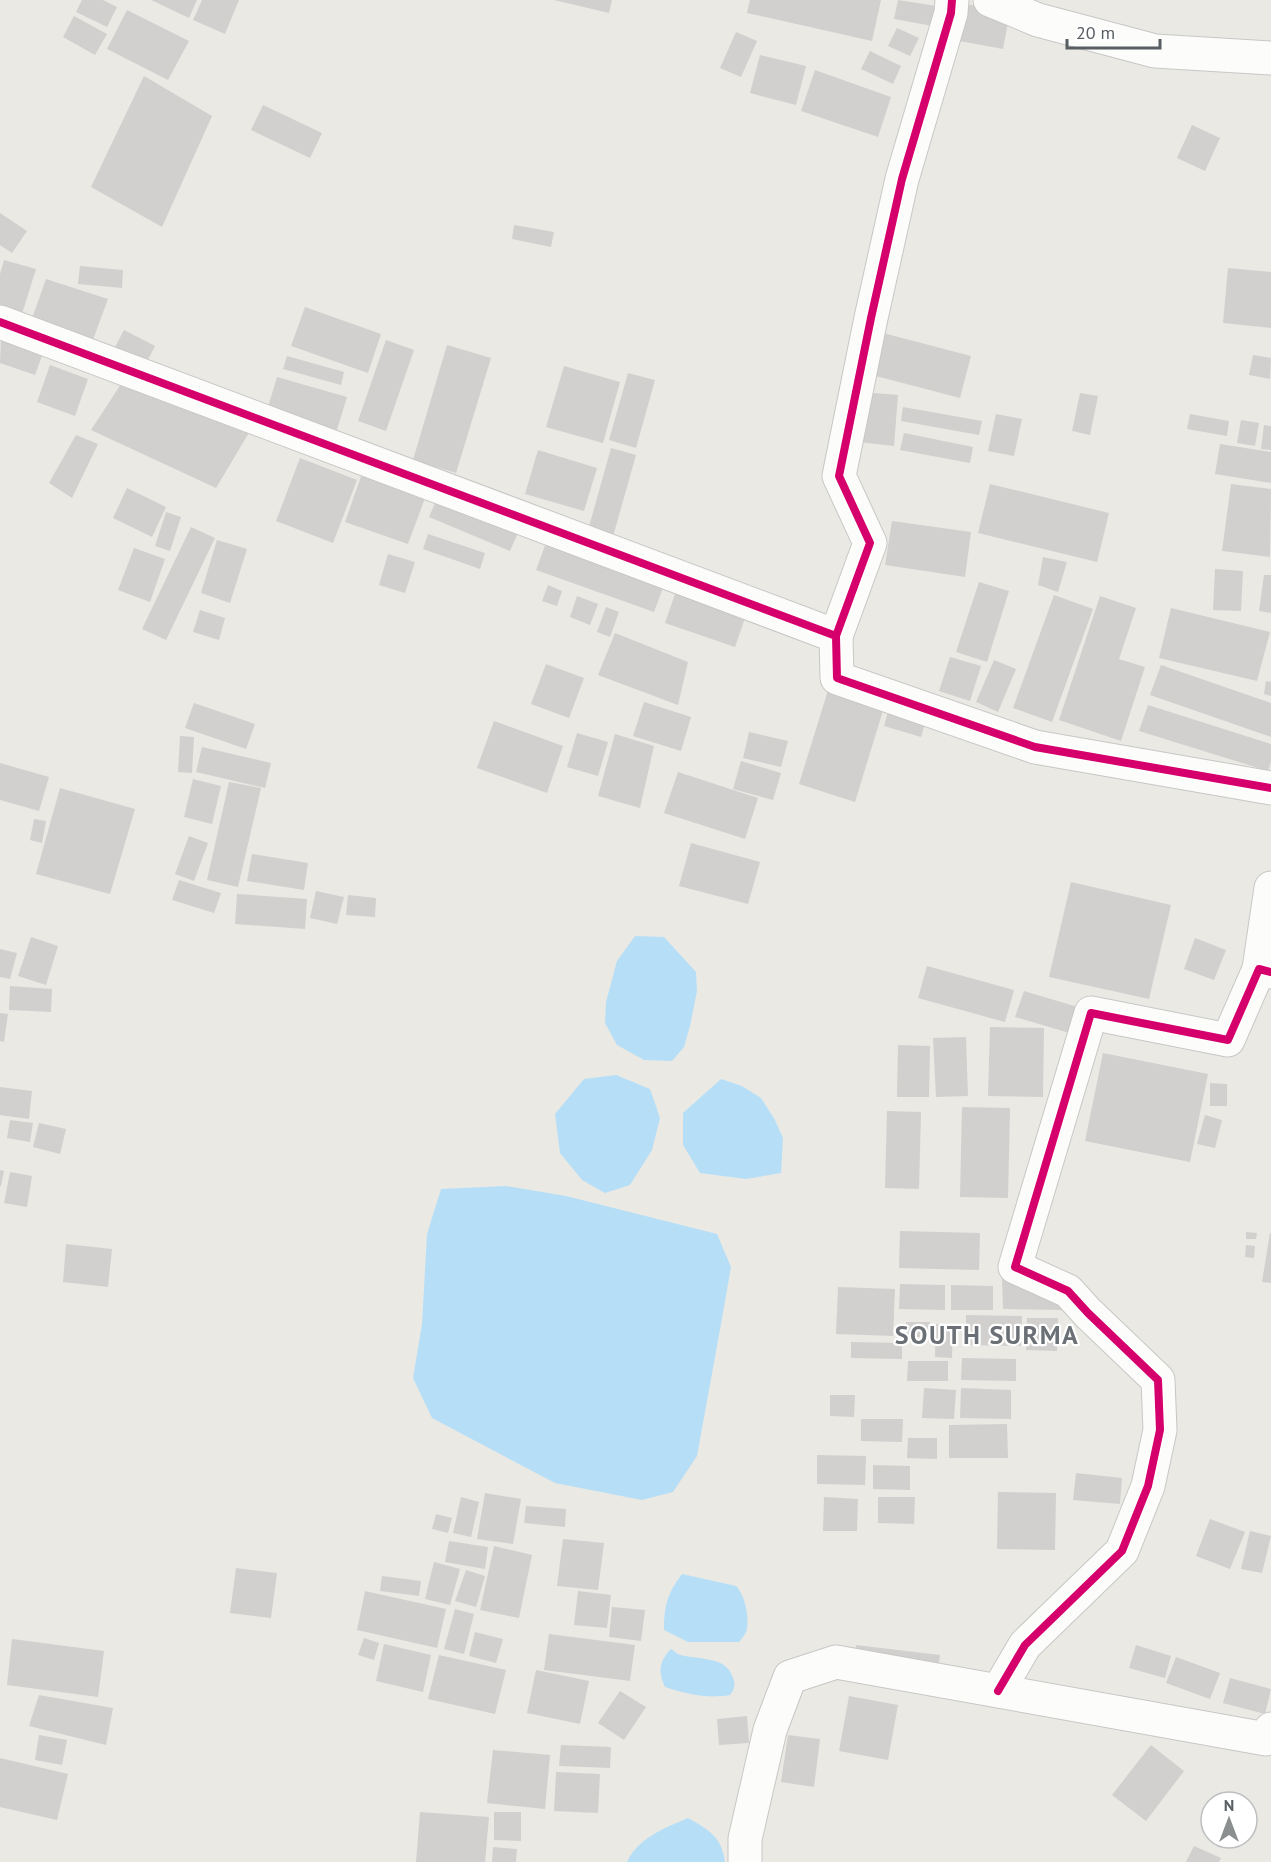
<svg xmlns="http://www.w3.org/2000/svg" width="1271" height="1862" font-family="'PT Sans',sans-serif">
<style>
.water{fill:#b6dff7}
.building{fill:#d2d0ce}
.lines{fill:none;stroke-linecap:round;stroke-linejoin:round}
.minor-casing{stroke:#c7c7c6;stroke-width:35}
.minor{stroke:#fcfcfb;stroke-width:33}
.cycleway-casing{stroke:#fff;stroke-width:11}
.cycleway{stroke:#d6006c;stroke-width:8}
.labels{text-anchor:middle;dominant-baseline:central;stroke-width:4.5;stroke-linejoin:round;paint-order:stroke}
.district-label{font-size:26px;font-weight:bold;letter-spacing:1.5px;fill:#6a7075;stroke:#fff}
</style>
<rect width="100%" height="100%" fill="#eae9e4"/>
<!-- water -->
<g class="water">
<path d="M 635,936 L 664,937 L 696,972 L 697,991 L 690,1026 L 684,1047 L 672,1061 L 644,1060 L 617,1045 L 605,1023 L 606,1002 L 617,961 Z"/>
<path d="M 616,1075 L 650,1089 L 660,1118 L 652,1150 L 630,1185 L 605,1193 L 582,1180 L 560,1153 L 555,1114 L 584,1079 Z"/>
<path d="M 721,1079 L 742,1086 L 761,1098 L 775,1120 L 783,1138 L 781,1173 L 746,1179 L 700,1173 L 683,1145 L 683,1113 Z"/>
<path d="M 506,1186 L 566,1196 L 717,1234 L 731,1267 L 721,1324 L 697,1456 L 673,1492 L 642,1500 L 555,1483 L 432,1418 L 413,1378 L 422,1324 L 427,1234 L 441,1189 Z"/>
<path d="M 682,1574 L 736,1586 C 745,1595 749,1616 747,1629 C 746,1634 742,1638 739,1642 L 688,1642 L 664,1630 C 664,1606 667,1594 682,1574 Z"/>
<path d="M 671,1649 C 672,1649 677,1654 678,1654 C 696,1661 726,1654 733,1678 C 736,1685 734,1690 730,1695 C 707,1699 687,1694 665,1687 C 658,1672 659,1661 671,1649 Z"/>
<path d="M 688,1818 C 709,1830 722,1837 725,1862 L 627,1862 C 639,1837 665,1828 688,1818 Z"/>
</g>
<!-- building -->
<g class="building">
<path d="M 82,0 L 103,0 L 117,7 L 107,27 L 76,12 Z"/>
<path d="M 151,0 L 197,0 L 189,18 Z"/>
<path d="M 202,0 L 239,0 L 225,34 L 193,20 Z"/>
<path d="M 554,0 L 612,0 L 609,13 Z"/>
<path d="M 750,0 L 881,0 L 872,41 L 747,13 Z"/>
<path d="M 898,0 L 937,6 L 933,26 L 894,19 Z"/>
<path d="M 961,3 L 1010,12 L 1003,49 L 954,40 Z"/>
<path d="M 127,10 L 189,41 L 168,80 L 107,49 Z"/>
<path d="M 74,16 L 107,34 L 95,55 L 63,37 Z"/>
<path d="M 897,28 L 919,38 L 910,56 L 888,46 Z"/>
<path d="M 736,32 L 757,41 L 741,77 L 720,68 Z"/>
<path d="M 870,51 L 901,66 L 893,84 L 861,69 Z"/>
<path d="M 760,55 L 806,66 L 796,105 L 750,93 Z"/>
<path d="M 815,70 L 891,97 L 878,137 L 801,111 Z"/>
<path d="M 144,76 L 212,116 L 162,227 L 91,187 Z"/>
<path d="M 263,105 L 322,133 L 310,158 L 251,130 Z"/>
<path d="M 1192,125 L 1220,138 L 1205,171 L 1177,158 Z"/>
<path d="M 0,213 L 27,231 L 12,253 L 0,245 Z"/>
<path d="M 514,225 L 554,232 L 551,247 L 512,239 Z"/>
<path d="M 4,260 L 36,269 L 21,317 L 0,311 L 0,274 Z"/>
<path d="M 80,266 L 123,270 L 122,288 L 78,284 Z"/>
<path d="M 1228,268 L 1271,272 L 1271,328 L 1223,323 Z"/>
<path d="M 46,279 L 108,299 L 91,345 L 30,324 Z"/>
<path d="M 305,307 L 381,334 L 368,373 L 291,346 Z"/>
<path d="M 124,330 L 155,346 L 144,367 L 113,351 Z"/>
<path d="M 883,333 L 971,356 L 960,398 L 872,375 Z"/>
<path d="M 1,338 L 43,353 L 35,375 L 0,363 Z"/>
<path d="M 386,340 L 414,350 L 386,431 L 358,421 Z"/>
<path d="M 447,345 L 491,358 L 456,473 L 413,460 Z"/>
<path d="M 1253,355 L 1271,358 L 1270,379 L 1249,375 Z"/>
<path d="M 287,356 L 344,372 L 341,385 L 283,369 Z"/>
<path d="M 50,365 L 88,379 L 75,416 L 37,402 Z"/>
<path d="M 564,366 L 620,382 L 603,443 L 546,427 Z"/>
<path d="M 628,373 L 655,380 L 636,448 L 609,440 Z"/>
<path d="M 277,377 L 347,397 L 336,433 L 266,414 Z"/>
<path d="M 123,381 L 253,426 L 216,488 L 91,430 Z"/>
<path d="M 863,392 L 898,395 L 894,446 L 859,442 Z"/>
<path d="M 1080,393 L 1098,396 L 1090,435 L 1072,431 Z"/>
<path d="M 903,407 L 982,421 L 979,435 L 901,421 Z"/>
<path d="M 996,414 L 1022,419 L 1014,456 L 988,451 Z"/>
<path d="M 1190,414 L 1229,421 L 1227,436 L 1187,429 Z"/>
<path d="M 1241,420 L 1259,423 L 1255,446 L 1237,443 Z"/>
<path d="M 1264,425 L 1271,426 L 1271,450 L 1261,449 Z"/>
<path d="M 904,433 L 973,447 L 970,463 L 900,450 Z"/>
<path d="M 76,435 L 98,444 L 72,498 L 49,483 Z"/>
<path d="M 1220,444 L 1271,452 L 1271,483 L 1215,474 Z"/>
<path d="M 611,448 L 636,455 L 612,540 L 587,534 Z"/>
<path d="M 538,450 L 597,468 L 584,511 L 525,494 Z"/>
<path d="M 300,458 L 357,480 L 333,543 L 276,521 Z"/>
<path d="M 364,468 L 428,490 L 408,544 L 345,522 Z"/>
<path d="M 990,484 L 1109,513 L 1097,562 L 978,533 Z"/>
<path d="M 1231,484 L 1271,489 L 1270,557 L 1222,551 Z"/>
<path d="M 127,488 L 166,507 L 152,537 L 113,518 Z"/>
<path d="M 439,494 L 520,528 L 510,551 L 429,517 Z"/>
<path d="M 166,512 L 181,517 L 170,551 L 155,546 Z"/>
<path d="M 892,521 L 971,532 L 965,577 L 885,565 Z"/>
<path d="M 191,527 L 215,538 L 166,640 L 142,629 Z"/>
<path d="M 428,534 L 485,553 L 480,569 L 423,549 Z"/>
<path d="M 217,540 L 247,549 L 230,603 L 201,593 Z"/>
<path d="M 546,543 L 664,585 L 654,612 L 536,570 Z"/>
<path d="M 134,548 L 165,559 L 150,602 L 118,590 Z"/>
<path d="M 388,554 L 415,562 L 405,593 L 379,585 Z"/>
<path d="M 1043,557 L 1067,562 L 1058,592 L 1038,585 Z"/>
<path d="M 1215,569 L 1243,571 L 1241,611 L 1213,610 Z"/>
<path d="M 1264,575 L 1271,575 L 1271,613 L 1259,611 Z"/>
<path d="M 979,582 L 1009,591 L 987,662 L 956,652 Z"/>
<path d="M 548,585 L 562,591 L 557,606 L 542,601 Z"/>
<path d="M 676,591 L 746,615 L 735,647 L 665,623 Z"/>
<path d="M 1054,595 L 1093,609 L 1052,722 L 1013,708 Z"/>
<path d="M 577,596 L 598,604 L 590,625 L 570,617 Z"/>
<path d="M 1100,596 L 1136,608 L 1119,659 L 1145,667 L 1121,741 L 1059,720 Z"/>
<path d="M 606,607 L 619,612 L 610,637 L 597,632 Z"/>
<path d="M 1171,608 L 1270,632 L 1257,681 L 1159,658 Z"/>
<path d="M 200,610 L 225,618 L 219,640 L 193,632 Z"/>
<path d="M 615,633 L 688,662 L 678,705 L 598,675 Z"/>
<path d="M 950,657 L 981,666 L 970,701 L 939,691 Z"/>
<path d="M 994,660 L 1016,669 L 998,712 L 976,702 Z"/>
<path d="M 546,664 L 584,678 L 569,718 L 531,704 Z"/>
<path d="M 1161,665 L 1271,703 L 1271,737 L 1150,695 Z"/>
<path d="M 1266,681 L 1271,682 L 1271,696 L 1264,694 Z"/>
<path d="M 829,687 L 885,704 L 855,802 L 799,784 Z"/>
<path d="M 644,702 L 691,717 L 681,751 L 633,736 Z"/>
<path d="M 194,703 L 255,724 L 246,749 L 185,728 Z"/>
<path d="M 890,705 L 927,717 L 921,737 L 884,726 Z"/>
<path d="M 1148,705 L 1271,744 L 1271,762 L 1268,771 L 1139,731 Z"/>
<path d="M 494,721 L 563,746 L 547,793 L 477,768 Z"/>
<path d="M 749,732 L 788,741 L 781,767 L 743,758 Z"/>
<path d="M 577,733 L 608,742 L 598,776 L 567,767 Z"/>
<path d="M 615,734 L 654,746 L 640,808 L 598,796 Z"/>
<path d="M 180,736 L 194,737 L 192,773 L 178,772 Z"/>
<path d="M 202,747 L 271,763 L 265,788 L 196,772 Z"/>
<path d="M 741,761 L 781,773 L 773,800 L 733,789 Z"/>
<path d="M 0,763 L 49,777 L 39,811 L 0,800 Z"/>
<path d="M 678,772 L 758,798 L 745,839 L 664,813 Z"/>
<path d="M 193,779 L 221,786 L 212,824 L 184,817 Z"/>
<path d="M 229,782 L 261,788 L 238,887 L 207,880 Z"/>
<path d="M 60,788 L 135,809 L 110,894 L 36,874 Z"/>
<path d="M 34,819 L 46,821 L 42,843 L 30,840 Z"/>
<path d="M 189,836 L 208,843 L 194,881 L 175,874 Z"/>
<path d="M 691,843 L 760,862 L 748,904 L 679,886 Z"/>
<path d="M 252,854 L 308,863 L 304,890 L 247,881 Z"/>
<path d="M 179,880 L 221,893 L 214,913 L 172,900 Z"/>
<path d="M 1071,882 L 1171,905 L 1149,999 L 1049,977 Z"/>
<path d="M 316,891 L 344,897 L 337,924 L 310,918 Z"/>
<path d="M 237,894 L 307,899 L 305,929 L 235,924 Z"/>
<path d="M 348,895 L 376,898 L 375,917 L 346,915 Z"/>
<path d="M 31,937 L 58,946 L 46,985 L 18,976 Z"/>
<path d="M 1195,938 L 1226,950 L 1214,980 L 1184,969 Z"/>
<path d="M 0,949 L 17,953 L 10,979 L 0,977 Z"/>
<path d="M 927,966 L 1014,990 L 1005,1022 L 918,998 Z"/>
<path d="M 10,986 L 52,989 L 51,1012 L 9,1010 Z"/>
<path d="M 1024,991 L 1081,1008 L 1073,1034 L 1015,1017 Z"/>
<path d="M 0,1013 L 8,1014 L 4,1042 L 0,1041 Z"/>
<path d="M 990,1027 L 1044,1028 L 1043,1097 L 988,1096 Z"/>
<path d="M 966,1037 L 968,1096 L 936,1097 L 933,1038 Z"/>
<path d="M 898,1045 L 930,1046 L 929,1097 L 897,1097 Z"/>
<path d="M 1103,1053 L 1208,1074 L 1190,1162 L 1085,1141 Z"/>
<path d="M 1210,1083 L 1227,1084 L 1227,1106 L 1210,1106 Z"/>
<path d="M 0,1087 L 32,1091 L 29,1119 L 0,1115 Z"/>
<path d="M 962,1107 L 1010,1108 L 1008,1198 L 960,1197 Z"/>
<path d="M 887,1111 L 921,1112 L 919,1189 L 885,1188 Z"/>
<path d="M 1205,1115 L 1222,1120 L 1215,1148 L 1197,1144 Z"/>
<path d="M 10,1120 L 33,1123 L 30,1142 L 7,1138 Z"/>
<path d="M 39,1123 L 66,1129 L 60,1154 L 33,1147 Z"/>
<path d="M 0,1170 L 4,1171 L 1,1186 L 0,1186 Z"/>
<path d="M 10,1172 L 32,1176 L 27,1207 L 4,1203 Z"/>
<path d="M 900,1231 L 980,1233 L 979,1270 L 899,1268 Z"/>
<path d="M 1246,1232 L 1257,1233 L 1256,1239 L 1246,1239 Z"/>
<path d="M 1270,1233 L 1271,1233 L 1271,1283 L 1262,1282 Z"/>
<path d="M 66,1244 L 112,1249 L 108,1287 L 63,1282 Z"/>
<path d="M 1246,1245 L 1255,1246 L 1254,1258 L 1245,1257 Z"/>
<path d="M 1002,1278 L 1050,1286 L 1063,1310 L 1003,1309 Z"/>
<path d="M 900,1284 L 945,1285 L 945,1310 L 899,1309 Z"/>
<path d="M 951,1285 L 993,1286 L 993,1310 L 951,1310 Z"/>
<path d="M 838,1287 L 895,1289 L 893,1336 L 836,1334 Z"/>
<path d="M 966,1315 L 1022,1316 L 1021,1346 L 966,1345 Z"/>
<path d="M 1027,1318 L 1058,1318 L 1057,1351 L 1026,1350 Z"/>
<rect x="906" y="1322" width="24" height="15"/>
<path d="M 936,1324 L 953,1325 L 952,1358 L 935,1357 Z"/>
<path d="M 851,1342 L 902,1343 L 902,1359 L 851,1358 Z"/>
<path d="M 962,1358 L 1016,1359 L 1016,1381 L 961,1380 Z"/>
<path d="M 908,1361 L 948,1361 L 948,1381 L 907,1381 Z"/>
<path d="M 924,1388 L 956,1390 L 954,1419 L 922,1418 Z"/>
<path d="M 961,1388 L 1011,1390 L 1011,1419 L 960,1418 Z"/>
<path d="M 830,1395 L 855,1395 L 854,1417 L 830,1416 Z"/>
<path d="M 861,1419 L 903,1419 L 902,1442 L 861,1441 Z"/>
<path d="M 1007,1424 L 1008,1458 L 949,1458 L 949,1425 Z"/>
<path d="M 908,1438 L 937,1438 L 937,1459 L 907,1458 Z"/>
<path d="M 817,1455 L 866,1456 L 865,1485 L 817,1484 Z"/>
<path d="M 873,1465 L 910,1466 L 910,1490 L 873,1489 Z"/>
<path d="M 1076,1473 L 1122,1478 L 1120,1504 L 1073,1500 Z"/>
<path d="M 998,1492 L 1056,1493 L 1055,1550 L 997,1549 Z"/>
<path d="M 485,1493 L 521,1499 L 513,1544 L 477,1539 Z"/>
<path d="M 461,1497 L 479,1502 L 471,1537 L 453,1533 Z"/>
<path d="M 824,1497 L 858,1499 L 857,1531 L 823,1531 Z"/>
<path d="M 878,1497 L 915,1497 L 914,1524 L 878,1523 Z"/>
<path d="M 526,1506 L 566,1509 L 565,1527 L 524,1523 Z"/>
<path d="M 436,1514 L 452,1518 L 448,1533 L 432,1529 Z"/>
<path d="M 1210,1519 L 1245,1532 L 1230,1569 L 1196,1556 Z"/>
<path d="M 1250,1531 L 1271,1536 L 1262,1573 L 1241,1569 Z"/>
<path d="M 563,1539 L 604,1543 L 598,1590 L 557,1586 Z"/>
<path d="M 449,1541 L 488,1547 L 485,1569 L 445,1562 Z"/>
<path d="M 494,1546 L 532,1555 L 519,1618 L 480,1610 Z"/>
<path d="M 434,1562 L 460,1569 L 450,1605 L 425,1599 Z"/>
<path d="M 236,1568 L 277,1573 L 271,1618 L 230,1613 Z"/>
<path d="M 466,1570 L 485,1576 L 476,1607 L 455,1601 Z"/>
<path d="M 382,1576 L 421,1581 L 419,1596 L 380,1591 Z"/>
<path d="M 365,1591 L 446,1609 L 437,1648 L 357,1630 Z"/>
<path d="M 578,1591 L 611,1595 L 607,1628 L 574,1625 Z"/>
<path d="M 612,1607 L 645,1610 L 641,1641 L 609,1637 Z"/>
<path d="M 455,1609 L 474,1614 L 464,1654 L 444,1649 Z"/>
<path d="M 475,1632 L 503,1639 L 496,1663 L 469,1656 Z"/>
<path d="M 549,1634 L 635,1645 L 630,1681 L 544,1670 Z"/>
<path d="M 364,1638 L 379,1643 L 374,1660 L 358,1655 Z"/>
<path d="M 12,1639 L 104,1651 L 98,1697 L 7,1685 Z"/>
<path d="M 384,1644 L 431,1655 L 423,1692 L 376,1681 Z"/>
<path d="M 856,1645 L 940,1655 L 938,1670 L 854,1661 Z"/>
<path d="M 1136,1645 L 1171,1656 L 1165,1678 L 1129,1668 Z"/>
<path d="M 439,1655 L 506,1670 L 495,1714 L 428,1699 Z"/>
<path d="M 1176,1657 L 1220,1673 L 1210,1699 L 1166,1683 Z"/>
<path d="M 536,1670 L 589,1681 L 580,1724 L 527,1713 Z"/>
<path d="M 1230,1678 L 1271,1689 L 1265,1714 L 1223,1703 Z"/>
<path d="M 620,1691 L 646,1707 L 624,1740 L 598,1723 Z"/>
<path d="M 39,1695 L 113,1708 L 106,1745 L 29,1726 Z"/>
<path d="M 849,1696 L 898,1705 L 888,1760 L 839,1751 Z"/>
<path d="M 747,1716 L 749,1743 L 719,1745 L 717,1719 Z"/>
<path d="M 39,1735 L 67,1740 L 62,1765 L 35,1760 Z"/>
<path d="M 788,1735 L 820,1739 L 814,1787 L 781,1782 Z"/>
<path d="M 561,1745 L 611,1747 L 610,1768 L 559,1766 Z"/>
<path d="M 1151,1745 L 1184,1771 L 1146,1821 L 1112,1795 Z"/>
<path d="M 493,1750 L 550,1755 L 545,1809 L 487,1803 Z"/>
<path d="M 0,1758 L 68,1774 L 57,1820 L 0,1807 Z"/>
<path d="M 556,1772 L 600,1774 L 598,1813 L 554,1811 Z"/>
<path d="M 420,1812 L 489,1817 L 485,1862 L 416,1862 Z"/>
<path d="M 494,1812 L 521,1812 L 521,1841 L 494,1840 Z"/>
<path d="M 1194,1846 L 1221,1858 L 1219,1862 L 1186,1862 Z"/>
<path d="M 493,1847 L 517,1849 L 516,1862 L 492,1862 Z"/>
</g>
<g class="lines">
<!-- minor casing -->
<g class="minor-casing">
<g id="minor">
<path d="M 990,0 L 1038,20 L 1155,51 L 1271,58"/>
<path d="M 0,322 L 836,636 L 837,678 L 1035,747 L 1271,788"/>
<path d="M 836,636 L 870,543 L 839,476 L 871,318 L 902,179 L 951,13 L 952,0"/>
<path d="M 1259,969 L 1271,888"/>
<path d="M 998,1691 L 1025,1645 L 1122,1551 L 1148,1486 L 1160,1430 L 1158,1380 L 1088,1313 L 1068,1291 L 1015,1267 L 1091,1013 L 1228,1040 L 1259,969 L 1271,972"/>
<path d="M 745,1862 L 745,1839 L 770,1730 L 790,1677 L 836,1662 L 1266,1739 L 1271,1729"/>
</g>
</g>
<!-- minor -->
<use href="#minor" class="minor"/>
<!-- cycleway casing -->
<g class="cycleway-casing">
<g id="cycleway">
<path d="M 0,322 L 836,636 L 837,678 L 1035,747 L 1271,788"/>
<path d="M 836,636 L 870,543 L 839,476 L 871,318 L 902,179 L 951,13 L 952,0"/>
<path d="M 998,1691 L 1025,1645 L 1122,1551 L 1148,1486 L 1160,1430 L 1158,1380 L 1088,1313 L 1068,1291 L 1015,1267 L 1091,1013 L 1228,1040 L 1259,969 L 1271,972"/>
</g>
</g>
<!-- cycleway -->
<use href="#cycleway" class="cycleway"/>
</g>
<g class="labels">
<!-- district labels -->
<g class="district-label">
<text x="987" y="1334">SOUTH SURMA</text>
</g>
</g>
<!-- north arrow -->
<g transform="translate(1229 1820)"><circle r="28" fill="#ffffff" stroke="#bdbfc1" stroke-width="1.5"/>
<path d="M0-4.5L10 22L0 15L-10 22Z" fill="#8c8f90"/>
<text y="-9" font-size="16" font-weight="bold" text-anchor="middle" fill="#595e63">N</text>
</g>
<!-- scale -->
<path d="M1067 39v9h93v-9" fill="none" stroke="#595e63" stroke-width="3"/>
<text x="1076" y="39" font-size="18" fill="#595e63" stroke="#ffffff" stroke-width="4.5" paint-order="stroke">20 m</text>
</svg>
